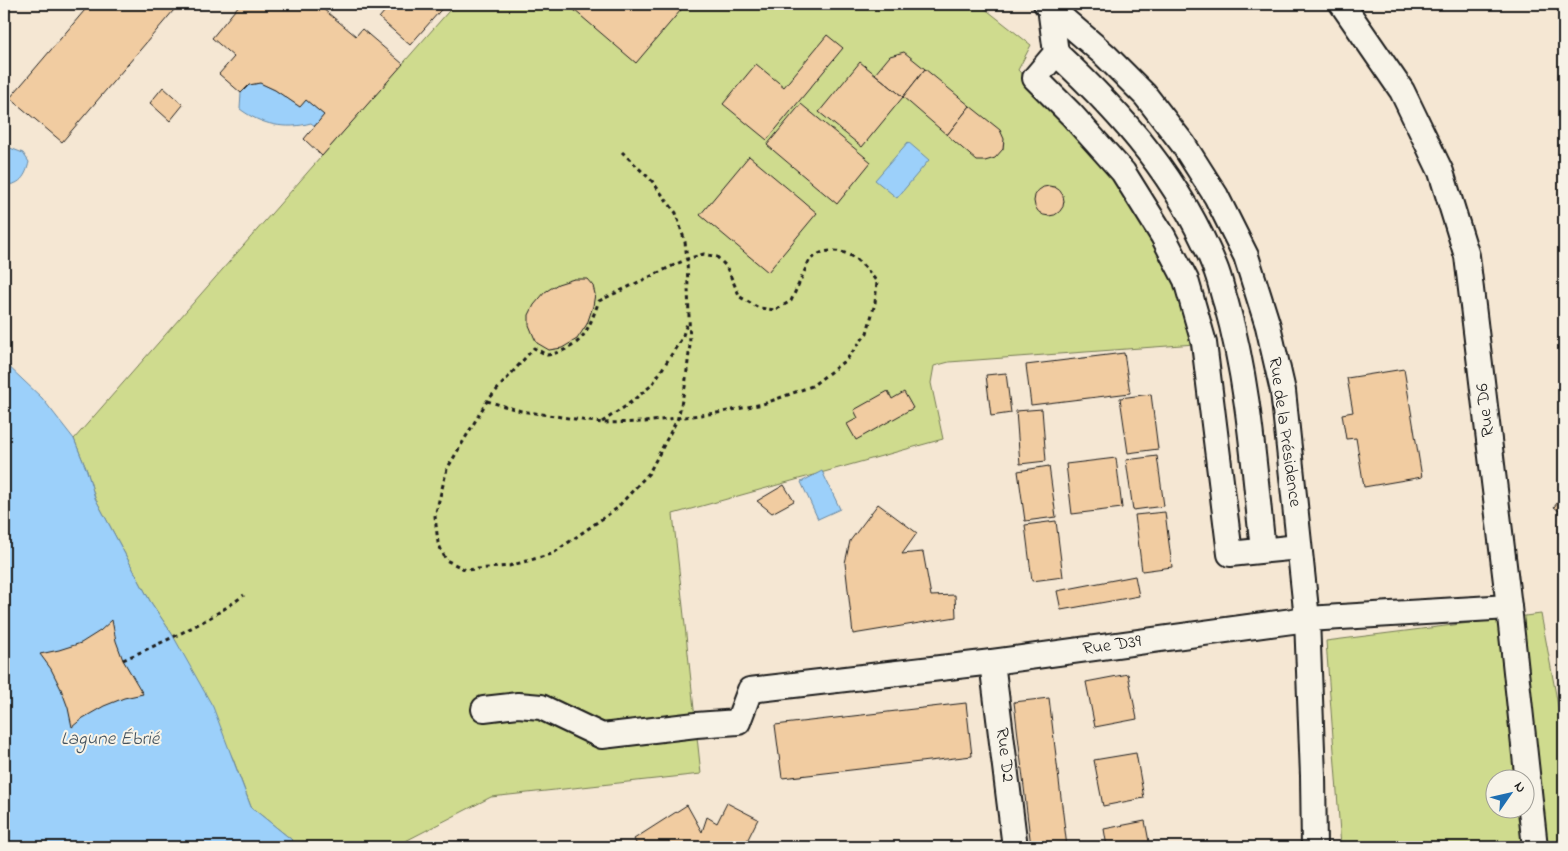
<svg xmlns="http://www.w3.org/2000/svg" width="1568" height="851" font-family="'Indie Flower',sans-serif">
<style>
.green{fill:#cfdb8e;stroke:#767c55;fill-rule:evenodd}
.water{fill:#9cd0fa;stroke:#6988a1}
.building{fill:#f1cca1;stroke:#1c1c1c}
.lines{fill:none;stroke-linecap:round;stroke-linejoin:round}
.minor-casing{stroke:#1c1c1c;stroke-width:28}
.path{stroke:#1c1c1c;stroke-width:3;stroke-dasharray:4 4;stroke-linecap:butt}
.minor{stroke:#f7f3e8;stroke-width:24}
.labels{text-anchor:middle;dominant-baseline:central;stroke-width:4;stroke-linejoin:round;paint-order:stroke}
.street-label{font-size:18px;fill:#1c1c1c;stroke:#f7f3e8}
.water-label{font-size:19px;font-style:italic;fill:#42525f;stroke:#f7f3e8}
</style>
<rect width="100%" height="100%" fill="#f5e7d3"/>
<filter id="ink" filterUnits="userSpaceOnUse"><feTurbulence type="fractalNoise" baseFrequency=".02" numOctaves="2"/><feDisplacementMap in="SourceGraphic" scale="10" xChannelSelector="R" yChannelSelector="G"/><feConvolveMatrix kernelMatrix="1 2 1 2 8 2 1 2 1" color-interpolation-filters="sRGB"/></filter>
<g filter="url(#ink)">
<!-- green -->
<g class="green">
<path d="M 455,4 L 979,4 L 1031,45 L 1018,70 L 1117,178 L 1178,284 L 1195,344 L 949,362 L 934,366 L 931,383 L 943,439 L 673,514 L 701,774 L 491,797 L 394,847 L 296,847 L 292,840 L 251,807 L 233,759 L 172,634 L 150,601 L 95,498 L 87,471 L 74,439 Z"/>
<path d="M 1541,614 L 1564,738 L 1564,847 L 1341,847 L 1326,641 ZM 1496,778 L 1526,778 L 1526,808 L 1496,808 Z"/>
</g>
<!-- water -->
<g class="water">
<path d="M 260,83 L 275,90 L 300,107 L 306,100 L 324,115 L 315,126 L 311,123 C 286,130 261,125 240,109 L 241,93 L 249,85 Z"/>
<path d="M 908,142 L 929,160 L 897,198 L 875,180 Z"/>
<path d="M 4,144 L 5,146 L 23,153 L 29,162 C 26,176 19,187 4,184 Z"/>
<path d="M 4,362 L 42,398 L 74,439 L 87,471 L 95,498 L 150,601 L 172,634 L 213,707 L 251,807 L 292,840 L 296,847 L 4,847 Z"/>
<path d="M 822,471 L 840,509 L 818,519 L 801,482 Z"/>
</g>
<!-- building -->
<g class="building">
<path d="M 90,4 L 179,4 L 62,142 L 10,98 Z"/>
<path d="M 240,4 L 317,4 L 356,36 L 362,29 L 403,64 L 322,156 L 304,139 L 324,115 L 306,100 L 300,107 L 275,90 L 260,83 L 249,85 L 241,93 L 219,74 L 234,57 L 212,38 Z"/>
<path d="M 391,4 L 446,4 L 410,45 L 379,18 Z"/>
<path d="M 567,4 L 686,4 L 636,63 Z"/>
<path d="M 827,35 L 843,48 L 767,140 L 723,104 L 756,64 L 784,87 Z"/>
<path d="M 904,52 L 925,69 L 903,97 L 875,74 L 890,56 Z"/>
<path d="M 860,62 L 903,97 L 862,147 L 819,112 Z"/>
<path d="M 925,69 L 970,106 L 947,135 L 903,97 Z"/>
<path d="M 163,87 L 183,105 L 170,121 L 150,103 Z"/>
<path d="M 801,104 L 871,162 L 837,204 L 767,145 Z"/>
<path d="M 970,106 L 1000,130 L 1004,139 L 1003,149 L 995,158 L 985,161 L 977,161 L 947,135 Z"/>
<path d="M 749,156 L 817,213 L 768,272 L 700,215 Z"/>
<circle cx="1049" cy="201" r="15"/>
<path d="M 574,279 L 587,279 L 593,286 L 595,294 L 593,306 L 587,324 L 577,339 L 562,348 L 549,350 L 537,343 L 534,337 L 529,325 L 529,315 L 534,305 L 545,292 L 558,284 Z"/>
<path d="M 1124,353 L 1130,393 L 1031,405 L 1026,365 Z"/>
<path d="M 1404,369 L 1422,477 L 1364,487 L 1356,438 L 1346,439 L 1342,414 L 1353,412 L 1347,378 Z"/>
<path d="M 1006,373 L 1011,413 L 991,416 L 986,375 Z"/>
<path d="M 888,391 L 892,399 L 904,392 L 913,408 L 856,440 L 847,424 L 858,418 L 854,410 Z"/>
<path d="M 1151,394 L 1158,449 L 1128,453 L 1120,398 Z"/>
<path d="M 1042,409 L 1046,461 L 1020,464 L 1016,411 Z"/>
<path d="M 1157,456 L 1164,506 L 1133,510 L 1126,460 Z"/>
<path d="M 1116,458 L 1122,508 L 1072,514 L 1066,464 Z"/>
<path d="M 1049,466 L 1056,517 L 1025,521 L 1018,471 Z"/>
<path d="M 784,485 L 794,501 L 772,513 L 757,501 Z"/>
<path d="M 1564,494 L 1564,515 L 1554,507 Z"/>
<path d="M 878,504 L 917,533 L 902,554 L 923,552 L 931,596 L 955,595 L 956,617 L 853,634 L 845,563 L 850,541 Z"/>
<path d="M 1165,512 L 1172,567 L 1142,571 L 1135,515 Z"/>
<path d="M 1056,521 L 1063,577 L 1032,581 L 1025,525 Z"/>
<path d="M 1135,576 L 1139,596 L 1061,610 L 1057,591 Z"/>
<path d="M 112,620 L 116,641 L 123,660 L 143,694 L 124,698 L 104,706 L 83,718 L 72,727 L 68,708 L 61,689 L 51,669 L 40,654 L 59,650 L 81,643 L 100,631 Z"/>
<path d="M 1128,674 L 1137,719 L 1095,727 L 1086,682 Z"/>
<path d="M 1049,698 L 1067,847 L 1031,847 L 1014,702 Z"/>
<path d="M 966,703 L 972,756 L 782,778 L 775,725 Z"/>
<path d="M 1136,753 L 1144,798 L 1103,806 L 1094,760 Z"/>
<path d="M 727,803 L 758,819 L 744,847 L 638,847 L 634,839 L 687,805 L 702,832 L 707,817 L 717,823 Z"/>
<path d="M 1145,821 L 1150,847 L 1107,847 L 1104,829 Z"/>
</g>
<g class="lines">
<!-- minor casing -->
<g class="minor-casing">
<g id="minor">
<path d="M 1046,4 L 1105,55 L 1145,95 L 1183,144 L 1216,196 L 1246,256 L 1268,326 L 1283,391 L 1307,619 L 1313,776 L 1314,847"/>
<path d="M 1342,4 L 1402,91 L 1441,172 L 1467,256 L 1509,607 L 1535,847"/>
<path d="M 1050,7 L 1056,53 L 1035,78 L 1071,114 L 1123,172 L 1163,236 L 1186,280 L 1204,343 L 1230,554 L 1299,547"/>
<path d="M 1056,53 C 1124,116 1180,180 1215,267 C 1220,279 1222,291 1226,303 C 1249,383 1254,468 1263,550"/>
<path d="M 992,662 L 1015,847"/>
<path d="M 484,709 L 518,705 L 541,707 L 602,736 L 696,725 L 738,722 L 750,690 L 992,662 L 1307,619 L 1509,607"/>
</g>
</g>
<!-- path -->
<g class="path">
<path d="M 487,401 L 521,411 L 602,423 L 645,422 L 717,413 L 763,404 L 812,386 L 847,359 L 867,333 L 875,303 L 877,282 C 864,265 848,246 824,252 C 819,253 814,257 810,259 L 791,301 L 775,310 L 759,308 L 740,297 L 726,266 L 717,257 L 704,254 L 687,259 L 599,301 C 587,332 583,348 547,355 L 534,348 L 487,401 L 447,469 L 435,516 L 438,543 L 446,560 L 466,570 L 509,566 L 552,554 L 616,509 L 649,473 L 678,418 L 685,387 L 690,345 L 687,259 L 685,242 L 676,213 L 652,181 L 622,152"/>
<path d="M 602,422 L 626,406 L 652,385 L 682,338 L 688,321"/>
<path d="M 123,660 C 165,641 207,623 244,595"/>
</g>
<!-- minor -->
<use href="#minor" class="minor"/>
</g>
</g>
<g class="labels">
<!-- street labels -->
<g class="street-label">
<text transform="translate(1486 410) rotate(-97)">Rue D6</text>
<text transform="translate(1284 432) rotate(82)">Rue de la Présidence</text>
<text transform="translate(1112 646) rotate(-8)">Rue D39</text>
<text transform="translate(1004 755) rotate(83)">Rue D2</text>
</g>
<!-- water labels -->
<g class="water-label">
<text x="110" y="739">Lagune Ébrié</text>
</g>
</g>
<!-- margin -->
<rect width="1568" height="851" fill="none" stroke="#f7f3e8" stroke-width="20"/>
<rect x="10" y="10" width="1548" height="831" fill="none" stroke="#1c1c1c" stroke-width="2" filter="url(#ink)"/>
<!-- north arrow -->
<g transform="translate(1510 794) rotate(56)"><circle r="24" fill="#f7f3e8" stroke="#9f9d96"/>
<path d="M0-4L9 19L0 12L-9 19Z" fill="#1f6fb2"/>
<text y="-8" font-size="14" font-weight="bold" text-anchor="middle" fill="#1c1c1c">N</text>
</g>
</svg>
